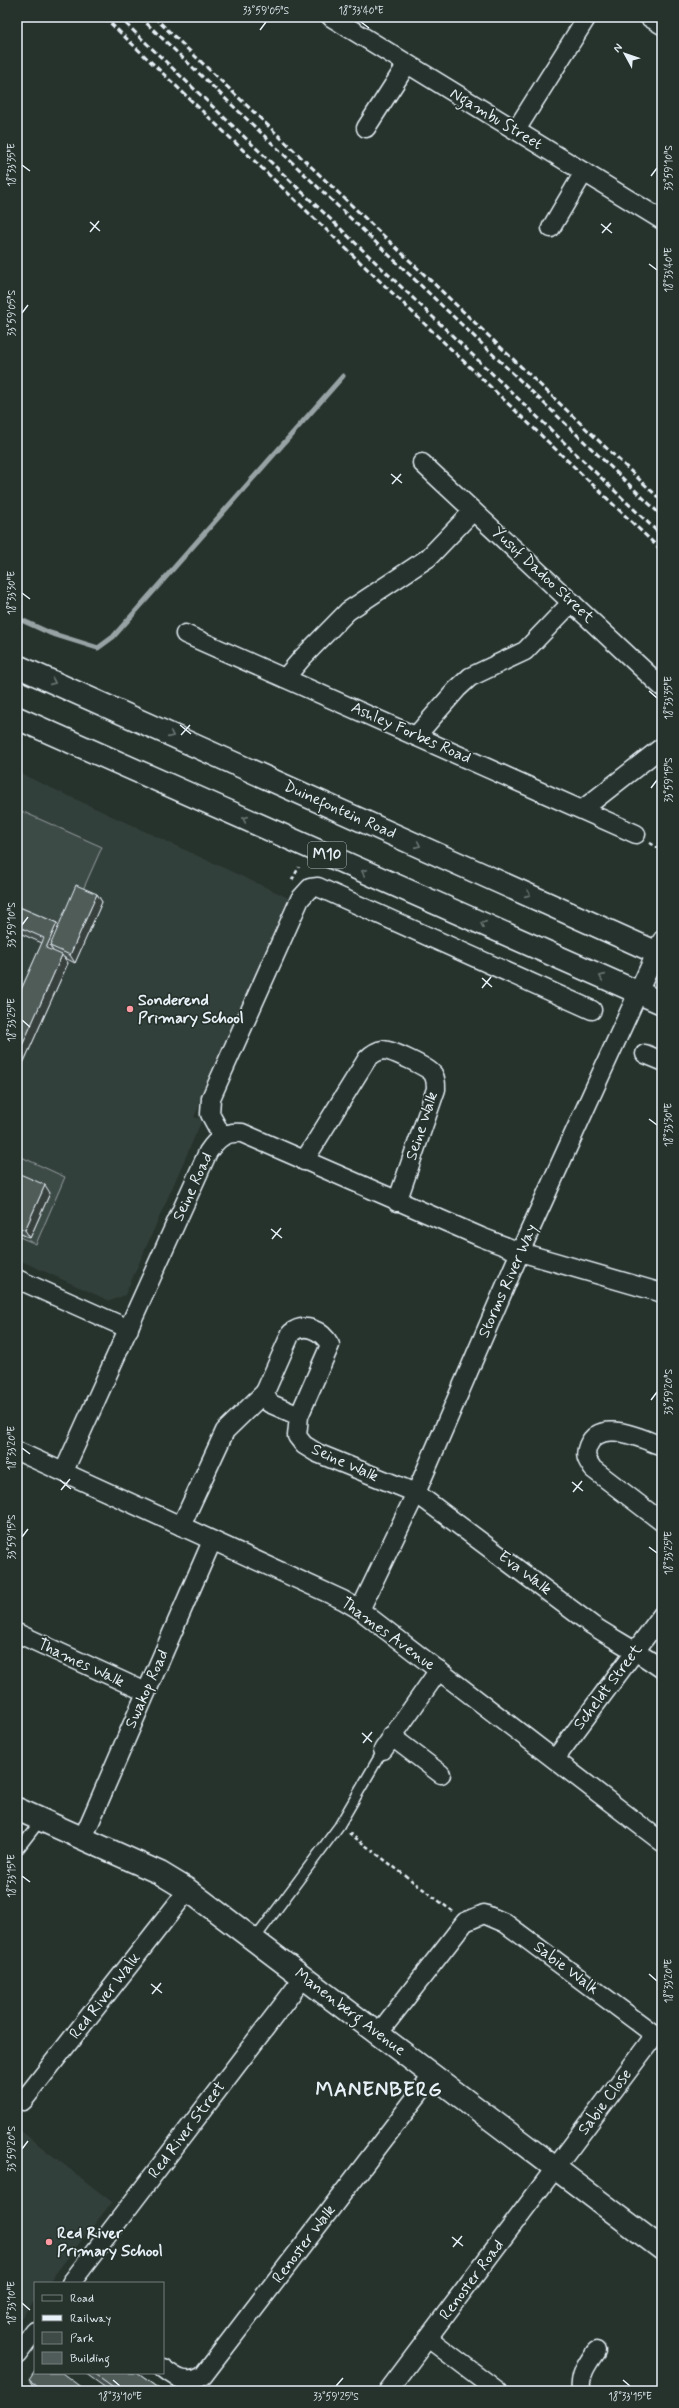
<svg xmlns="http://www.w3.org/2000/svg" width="679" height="2408" font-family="Mynerve,sans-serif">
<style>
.built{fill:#333f3a}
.green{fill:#3e4b47;stroke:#939ea0}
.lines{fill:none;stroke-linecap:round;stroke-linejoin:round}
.stream{stroke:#98a3a5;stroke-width:5}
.service-casing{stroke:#e8f1f8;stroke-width:12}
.minor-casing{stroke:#e8f1f8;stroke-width:21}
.tertiary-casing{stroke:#e8f1f8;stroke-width:25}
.primary-casing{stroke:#e8f1f8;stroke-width:25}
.path{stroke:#e8f1f8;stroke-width:2.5;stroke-dasharray:4 3;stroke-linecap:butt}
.service{stroke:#26332d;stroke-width:9}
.minor{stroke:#26332d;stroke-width:18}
.tertiary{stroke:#26332d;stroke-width:22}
.primary{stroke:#26332d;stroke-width:22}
.rail{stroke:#e8f1f8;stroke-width:3;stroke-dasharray:6 3;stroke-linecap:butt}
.wall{fill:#454f4d;stroke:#e8f1f8}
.shaded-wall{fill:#38403e;stroke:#e8f1f8}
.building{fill:#505c59;stroke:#e8f1f8}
.oneway{stroke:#6a7674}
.ticks{fill:none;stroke:#e8f1f8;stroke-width:1.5}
.poi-dot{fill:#ff9aa2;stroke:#26332d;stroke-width:1.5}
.labels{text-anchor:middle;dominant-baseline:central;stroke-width:3.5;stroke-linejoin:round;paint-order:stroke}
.shield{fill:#26332d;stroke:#aeb8bb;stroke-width:1}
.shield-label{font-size:15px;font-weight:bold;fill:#e8f1f8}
.street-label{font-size:16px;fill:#e8f1f8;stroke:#26332d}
.poi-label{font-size:16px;font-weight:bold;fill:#e8f1f8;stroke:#26332d;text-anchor:start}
.district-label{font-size:20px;font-weight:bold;letter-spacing:1px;fill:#e8f1f8;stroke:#26332d}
.neatline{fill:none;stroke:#e8f1f8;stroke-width:1.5}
.ticks-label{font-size:10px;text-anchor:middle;fill:#e8f1f8}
</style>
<rect width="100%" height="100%" fill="#26332d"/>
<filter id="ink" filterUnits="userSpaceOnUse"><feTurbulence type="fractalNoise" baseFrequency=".025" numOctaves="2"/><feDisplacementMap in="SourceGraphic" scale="8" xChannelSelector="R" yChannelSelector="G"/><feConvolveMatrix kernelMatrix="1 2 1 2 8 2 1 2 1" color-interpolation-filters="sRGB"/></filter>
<g filter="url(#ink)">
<!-- built -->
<g class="built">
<path d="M 17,772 L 293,900 L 194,1117 L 202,1120 L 125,1295 L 110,1301 L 17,1259 Z"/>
<path d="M 17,2128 L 112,2202 L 48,2283 L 35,2283 L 35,2300 L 17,2323 Z"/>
</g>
<!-- green -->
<g class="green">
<path d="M 19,810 L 102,847 L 65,930 L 17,909 Z"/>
<path d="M 17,1155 L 65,1177 L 36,1244 L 17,1236 L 17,1232 L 30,1238 L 17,1201 Z"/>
</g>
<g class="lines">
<!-- stream -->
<path class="stream" d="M 17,618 L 50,633 L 98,648 L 113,637 L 343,376"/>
<!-- service casing -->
<g class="service-casing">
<g id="service">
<path d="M 17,1851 L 41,1820"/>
<path d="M 254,1940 L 339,1826 L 383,1750"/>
</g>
</g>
<!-- minor casing -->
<g class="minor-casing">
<g id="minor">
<path d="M 331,17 L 662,220"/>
<path d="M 649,17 L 662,25"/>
<path d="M 366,128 L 407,64"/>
<path d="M 516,130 L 587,17"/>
<path d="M 551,228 L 584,172"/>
<path d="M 422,463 L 662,687"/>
<path d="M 185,634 L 636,834"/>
<path d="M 285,678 L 303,657 L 348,611 L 428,558 L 473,511"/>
<path d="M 416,736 L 457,689 L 470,677 L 525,651 L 572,602"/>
<path d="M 583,809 L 662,747"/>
<path d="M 645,1054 L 662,1061"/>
<path d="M 222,1136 L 210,1114 L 211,1098 L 300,899 L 310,888 L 318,887 L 592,1010"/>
<path d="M 304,1161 L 367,1059 C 372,1054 376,1051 383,1050 C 391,1050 428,1067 433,1074 C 436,1079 436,1083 436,1089 L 397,1202"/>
<path d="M 17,1279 L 129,1329"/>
<path d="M 299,1416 L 269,1403 L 265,1392 L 291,1333 C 304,1322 322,1330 330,1345 L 299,1416 L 297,1436 L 304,1445 L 317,1453 L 416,1493 L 592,1625 C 615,1640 640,1653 662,1669"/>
<path d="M 662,1446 C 641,1439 600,1417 588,1446 C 584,1456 587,1460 593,1469 L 662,1522"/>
<path d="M 17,1451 L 343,1600 L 360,1610 L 662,1842"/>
<path d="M 64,1471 L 208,1152 C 217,1139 225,1131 242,1133 L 481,1237 L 520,1252 L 662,1293"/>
<path d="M 181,1526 L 225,1431 L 265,1392"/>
<path d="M 360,1610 L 416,1493 L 520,1252 L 662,940"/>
<path d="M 17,1633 L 146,1692"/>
<path d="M 391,1736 L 441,1774"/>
<path d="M 383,1750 L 439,1670"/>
<path d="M 555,1759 L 662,1615"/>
<path d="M 83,1838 L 212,1541"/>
<path d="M 378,2034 L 465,1922 L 484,1914 L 505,1923 L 655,2035 L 662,2033"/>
<path d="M 23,2101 L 188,1890"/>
<path d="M 71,2283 L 304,1977"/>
<path d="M 428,2338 L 498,2391"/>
<path d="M 17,2355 L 35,2331"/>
<path d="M 163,2368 C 177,2379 187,2385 203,2376 L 433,2075"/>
<path d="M 388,2391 L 655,2035"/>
<path d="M 581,2391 C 579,2375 587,2364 596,2351"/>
</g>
</g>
<!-- tertiary casing -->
<g class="tertiary-casing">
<path id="tertiary" d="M 17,1809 L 160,1873 L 188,1890 L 662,2249"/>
</g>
<!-- primary casing -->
<g class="primary-casing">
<g id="primary">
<path d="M 17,666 L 662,955"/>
<path d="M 17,718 L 662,1003"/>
</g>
</g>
<!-- path -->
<g class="path">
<path d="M 650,843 L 662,850"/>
<path d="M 292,880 L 299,867"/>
<path d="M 349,1833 L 452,1911"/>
</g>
<!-- service -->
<use href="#service" class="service"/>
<!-- minor -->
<use href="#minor" class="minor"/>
<!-- tertiary -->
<use href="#tertiary" class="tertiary"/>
<!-- primary -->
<use href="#primary" class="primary"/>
<!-- rail -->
<g class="rail">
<path d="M 104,17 L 662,551"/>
<path d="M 119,17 L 662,536"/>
<path d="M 140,17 L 662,516"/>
<path d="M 154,17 L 662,501"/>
</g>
</g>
<!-- wall -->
<g class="wall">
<path d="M 97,894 L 102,902 L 75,963 L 63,957 L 68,963 L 17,1077 L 17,999 L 42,943 L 17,932 L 17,906 L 57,923 L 58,926 Z"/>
<path d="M 17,1181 L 50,1193 L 30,1238 L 17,1232 Z"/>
<path d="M 85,2373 L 137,2373 L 162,2391 L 110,2391 Z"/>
<path d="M 29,2380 L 86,2391 L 37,2391 Z"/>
</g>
<!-- shaded-wall -->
<g class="shaded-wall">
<path d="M 97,894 L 102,902 L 75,963 L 70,955 Z"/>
<path d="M 57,923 L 62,931 L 50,946 L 53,951 L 51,956 L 46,948 Z"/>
<path d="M 17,938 L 19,941 L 17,945 Z"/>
<path d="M 62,955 L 68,963 L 17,1077 L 17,1057 Z"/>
<path d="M 45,1185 L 50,1193 L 30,1238 L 25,1230 Z"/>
</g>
<!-- building -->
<g class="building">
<path d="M 76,885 L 97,894 L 70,955 L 50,946 Z"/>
<path d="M 17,906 L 57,923 L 46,948 L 62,955 L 17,1057 L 17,999 L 44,938 L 17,926 Z"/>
<path d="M 20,1174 L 45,1185 L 25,1230 L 17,1227 L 17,1181 Z"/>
<path d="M 35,2371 L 35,2373 L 62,2373 L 86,2391 L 44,2391 L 29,2380 Z"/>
<path d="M 94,2373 L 137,2373 L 162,2391 L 119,2391 Z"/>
</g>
<!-- one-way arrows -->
<defs><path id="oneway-chevron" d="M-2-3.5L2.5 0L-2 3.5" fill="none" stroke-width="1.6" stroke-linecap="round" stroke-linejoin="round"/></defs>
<g class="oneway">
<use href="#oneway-chevron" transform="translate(53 682) rotate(24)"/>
<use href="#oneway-chevron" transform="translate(171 735) rotate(24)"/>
<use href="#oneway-chevron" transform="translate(245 819) rotate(-156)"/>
<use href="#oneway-chevron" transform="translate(418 845) rotate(24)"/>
<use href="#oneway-chevron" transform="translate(364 872) rotate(-156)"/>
<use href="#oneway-chevron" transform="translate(528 894) rotate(24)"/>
<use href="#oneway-chevron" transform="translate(483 924) rotate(-156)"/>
<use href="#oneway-chevron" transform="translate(602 977) rotate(-156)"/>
</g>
</g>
<!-- ticks -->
<path class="ticks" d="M 361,22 L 369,28M 260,30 L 266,22M 22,165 L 30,171M 651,176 L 657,168M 90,222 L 100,231M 601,224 L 612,233M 90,232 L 99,221M 602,233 L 611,223M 649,264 L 657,270M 22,313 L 28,305M 391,474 L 402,483M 392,484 L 401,474M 22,593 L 30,599M 649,691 L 657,698M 180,725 L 191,734M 181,735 L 190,725M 651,788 L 657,780M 22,925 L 28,917M 482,978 L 492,987M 482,988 L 491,977M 22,1020 L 30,1027M 649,1119 L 657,1125M 271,1229 L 282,1238M 272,1239 L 281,1228M 651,1400 L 657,1392M 22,1448 L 30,1454M 60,1480 L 71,1489M 572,1482 L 583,1491M 61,1490 L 70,1479M 573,1492 L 582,1481M 22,1537 L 28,1529M 649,1547 L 657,1553M 362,1733 L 372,1742M 363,1743 L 372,1732M 22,1876 L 30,1882M 649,1974 L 657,1981M 151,1984 L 162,1993M 152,1994 L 161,1983M 22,2149 L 28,2141M 452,2237 L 463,2246M 453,2247 L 462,2236M 22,2303 L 30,2310M 113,2380 L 120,2386M 623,2380 L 630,2386M 336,2386 L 343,2378"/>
<!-- markers -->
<g class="poi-dot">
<circle cx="130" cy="1009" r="4"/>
<circle cx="49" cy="2242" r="4"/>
</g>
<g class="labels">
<!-- shield labels -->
<rect class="shield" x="308" y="842" width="38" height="26" rx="3"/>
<g class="shield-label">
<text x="327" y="855">M10</text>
</g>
<!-- street labels -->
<g class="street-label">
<text transform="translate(496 119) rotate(31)">Ngambu Street</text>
<text transform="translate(543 575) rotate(43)">Yusuf Dadoo Street</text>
<text transform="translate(411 733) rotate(24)">Ashley Forbes Road</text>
<text transform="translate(340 810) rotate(24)">Duinefontein Road</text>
<text transform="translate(422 1126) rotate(-72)">Seine Walk</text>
<text transform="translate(193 1187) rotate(-65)">Seine Road</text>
<text transform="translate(508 1281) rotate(-66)">Storms River Way</text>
<text transform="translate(345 1463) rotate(24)">Seine Walk</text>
<text transform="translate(525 1573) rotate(37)">Eva Walk</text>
<text transform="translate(388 1634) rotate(36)">Thames Avenue</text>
<text transform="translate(81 1663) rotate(25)">Thames Walk</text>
<text transform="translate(608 1687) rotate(-53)">Scheldt Street</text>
<text transform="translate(147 1689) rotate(-66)">Swakop Road</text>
<text transform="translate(566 1968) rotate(37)">Sabie Walk</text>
<text transform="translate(105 1996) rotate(-52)">Red River Walk</text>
<text transform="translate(350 2012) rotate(37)">Manenberg Avenue</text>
<text transform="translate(605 2102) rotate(-53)">Sabie Close</text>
<text transform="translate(187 2130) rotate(-53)">Red River Street</text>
<text transform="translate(304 2244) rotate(-53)">Renoster Walk</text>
<text transform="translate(472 2280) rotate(-53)">Renoster Road</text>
</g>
<!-- poi labels -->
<g class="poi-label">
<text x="138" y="1000">Sonderend<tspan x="138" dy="18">Primary School</tspan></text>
<text x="57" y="2233">Red River<tspan x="57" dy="18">Primary School</tspan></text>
</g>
<!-- district labels -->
<g class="district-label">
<text x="379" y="2090">MANENBERG</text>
</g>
</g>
<!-- margin -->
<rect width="679" height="2408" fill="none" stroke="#26332d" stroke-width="44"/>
<!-- legend -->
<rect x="34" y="2282" width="130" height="92" fill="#26332d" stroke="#747f7e"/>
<rect x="42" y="2295" width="20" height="6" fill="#26332d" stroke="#747f7e"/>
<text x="70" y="2302" font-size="12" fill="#e8f1f8">Road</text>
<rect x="42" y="2315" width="20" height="6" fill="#e8f1f8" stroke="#747f7e"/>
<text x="70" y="2322" font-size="12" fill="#e8f1f8">Railway</text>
<rect x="42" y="2332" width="20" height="12" fill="#3e4b47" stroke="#747f7e"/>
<text x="70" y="2342" font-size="12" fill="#e8f1f8">Park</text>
<rect x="42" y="2352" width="20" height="12" fill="#505c59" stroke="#747f7e"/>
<text x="70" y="2362" font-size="12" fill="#e8f1f8">Building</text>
<!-- north arrow -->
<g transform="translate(625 54) rotate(310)" stroke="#26332d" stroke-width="3" paint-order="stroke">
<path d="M0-3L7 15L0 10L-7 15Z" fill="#e8f1f8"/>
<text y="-6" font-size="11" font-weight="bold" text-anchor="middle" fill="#e8f1f8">N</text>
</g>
<rect x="22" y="22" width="635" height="2364" class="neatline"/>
<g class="ticks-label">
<text x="266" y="14">33°59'05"S</text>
<text x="361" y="14">18°33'40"E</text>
<text transform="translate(11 165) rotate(-90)" y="4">18°33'35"E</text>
<text transform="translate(668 168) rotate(-90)" y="4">33°59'10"S</text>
<text transform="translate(668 270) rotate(-90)" y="4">18°33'40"E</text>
<text transform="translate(11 313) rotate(-90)" y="4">33°59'05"S</text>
<text transform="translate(11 593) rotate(-90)" y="4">18°33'30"E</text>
<text transform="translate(668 698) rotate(-90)" y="4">18°33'35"E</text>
<text transform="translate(668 780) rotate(-90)" y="4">33°59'15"S</text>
<text transform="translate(11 925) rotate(-90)" y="4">33°59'10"S</text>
<text transform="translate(11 1020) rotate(-90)" y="4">18°33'25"E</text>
<text transform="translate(668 1125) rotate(-90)" y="4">18°33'30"E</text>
<text transform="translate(668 1392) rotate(-90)" y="4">33°59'20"S</text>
<text transform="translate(11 1448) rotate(-90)" y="4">18°33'20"E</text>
<text transform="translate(11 1537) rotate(-90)" y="4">33°59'15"S</text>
<text transform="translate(668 1553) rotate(-90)" y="4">18°33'25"E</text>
<text transform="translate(11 1876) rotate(-90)" y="4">18°33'15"E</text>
<text transform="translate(668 1981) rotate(-90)" y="4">18°33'20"E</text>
<text transform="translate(11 2149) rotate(-90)" y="4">33°59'20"S</text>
<text transform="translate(11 2303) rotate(-90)" y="4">18°33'10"E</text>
<text x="120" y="2400">18°33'10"E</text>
<text x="336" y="2400">33°59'25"S</text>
<text x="630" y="2400">18°33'15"E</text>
</g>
</svg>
